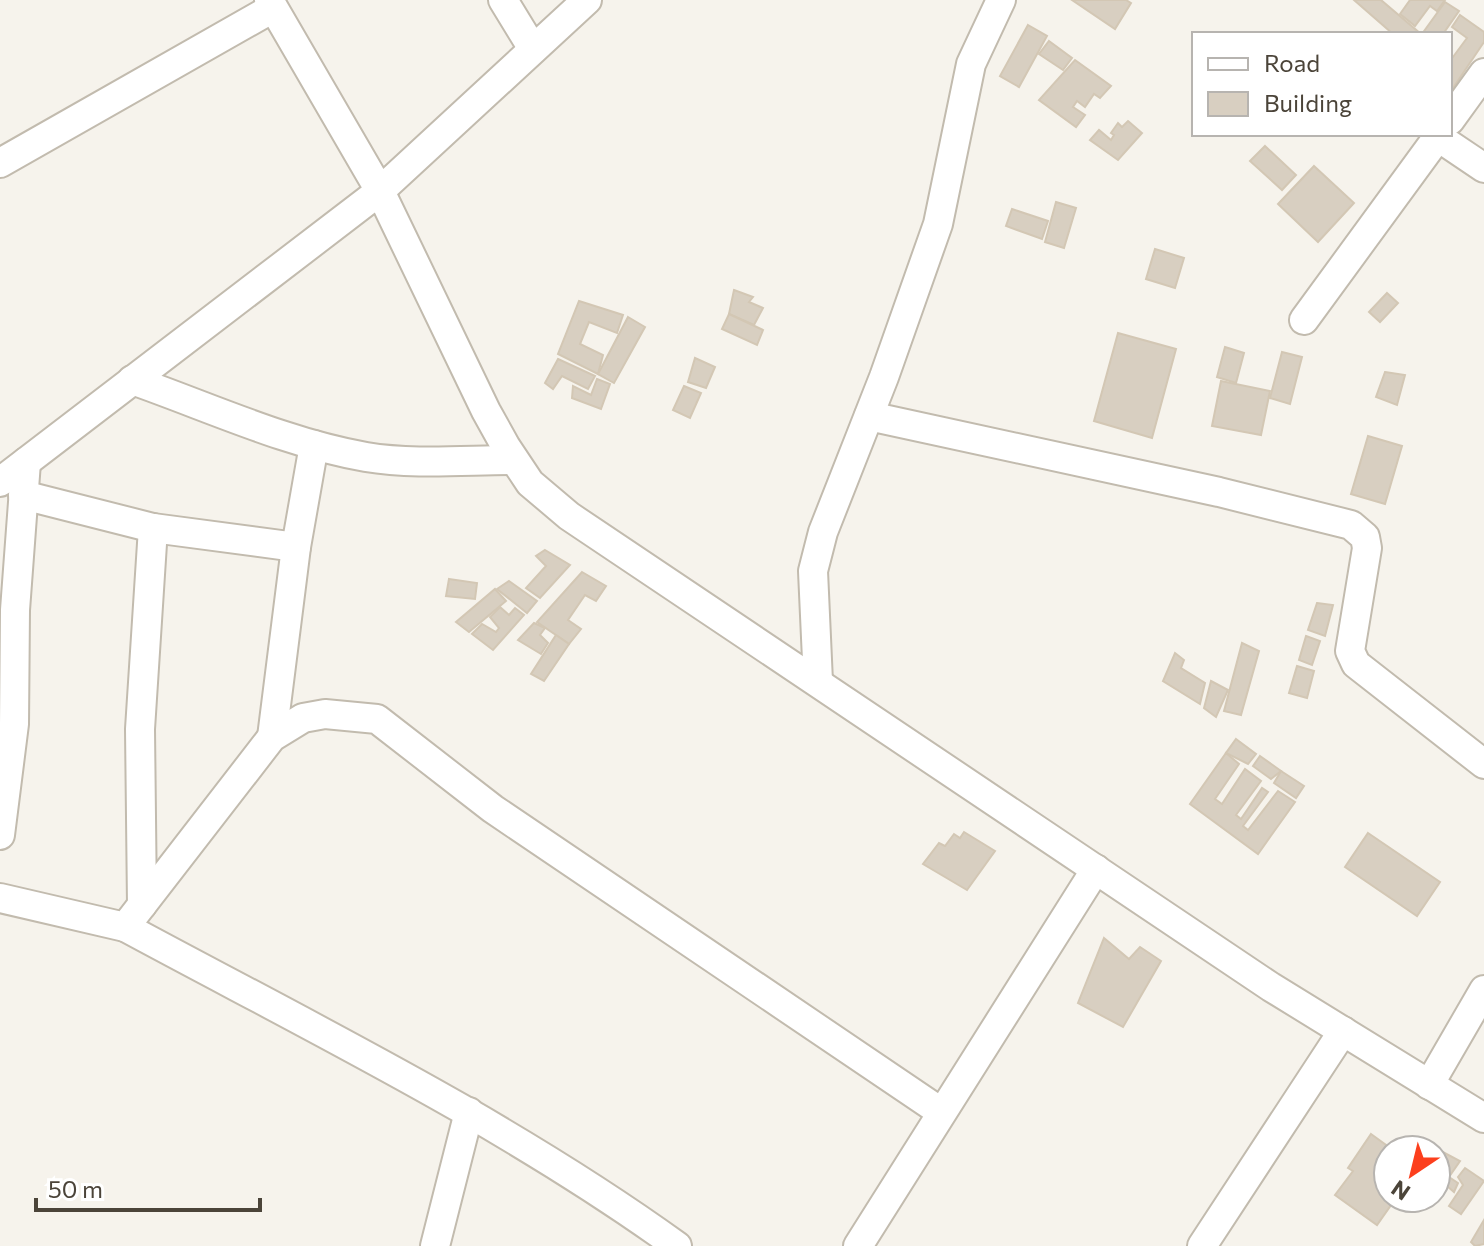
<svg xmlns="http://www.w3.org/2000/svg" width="1484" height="1246" font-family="Commissioner,sans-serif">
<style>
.building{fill:#d8cfc1;stroke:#d3c7b4;stroke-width:2}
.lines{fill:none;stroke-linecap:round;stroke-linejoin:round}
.minor-casing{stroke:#c2bbae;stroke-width:32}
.minor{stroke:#fff;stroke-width:28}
</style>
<rect width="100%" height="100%" fill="#f6f3ec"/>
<!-- building -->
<g class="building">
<path d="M 1072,0 L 1126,0 L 1131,3 L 1115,29 Z"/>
<path d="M 1354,0 L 1381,0 L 1421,34 L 1393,34 Z"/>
<path d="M 1410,0 L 1445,0 L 1437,11 L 1430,6 L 1415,26 L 1400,14 Z"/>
<path d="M 1445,2 L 1459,11 L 1443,34 L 1422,34 Z"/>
<path d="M 1460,15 L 1484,32 L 1484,42 L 1453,88 L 1450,85 L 1450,55 L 1453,57 L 1467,38 L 1452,27 Z"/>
<path d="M 1028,25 L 1047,36 L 1019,87 L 1000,76 Z"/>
<path d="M 1049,41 L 1072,58 L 1063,70 L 1039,54 Z"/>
<path d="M 1075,60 L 1111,86 L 1100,98 L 1094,94 L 1085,107 L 1077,101 L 1073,107 L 1085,115 L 1076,127 L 1039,100 Z"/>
<path d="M 1128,121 L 1142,133 L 1118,160 L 1090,140 L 1099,130 L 1111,140 L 1114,135 L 1111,133 L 1118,123 L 1122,127 Z"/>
<path d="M 1265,146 L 1296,175 L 1282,190 L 1250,161 Z"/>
<path d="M 1314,166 L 1354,203 L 1318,242 L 1278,204 Z"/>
<path d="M 1056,202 L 1076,208 L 1064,248 L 1045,242 Z"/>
<path d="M 1012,209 L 1048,221 L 1042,239 L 1006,226 Z"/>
<path d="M 1155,249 L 1184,258 L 1175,288 L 1146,279 Z"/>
<path d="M 734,290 L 753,297 L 749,302 L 763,308 L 754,325 L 729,314 Z"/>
<path d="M 1387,293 L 1398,303 L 1380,322 L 1369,312 Z"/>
<path d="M 579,301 L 623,315 L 617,333 L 589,322 L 580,344 L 603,355 L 598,374 L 558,354 Z"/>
<path d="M 729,314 L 763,330 L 757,345 L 722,329 Z"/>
<path d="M 628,317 L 645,327 L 614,383 L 598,374 Z"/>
<path d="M 1118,333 L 1176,349 L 1152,438 L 1094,421 Z"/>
<path d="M 1225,347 L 1244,353 L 1236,383 L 1217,377 Z"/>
<path d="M 1282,352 L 1302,357 L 1290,404 L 1270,398 Z"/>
<path d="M 695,358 L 715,367 L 706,388 L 688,382 Z"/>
<path d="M 558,359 L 595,376 L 588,389 L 562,376 L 553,389 L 545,383 Z"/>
<path d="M 1385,372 L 1405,375 L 1397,405 L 1376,397 Z"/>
<path d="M 597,379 L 610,384 L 601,409 L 572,398 L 573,386 L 591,395 Z"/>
<path d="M 1221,381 L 1270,391 L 1261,435 L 1212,426 Z"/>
<path d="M 684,386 L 701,393 L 690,418 L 673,410 Z"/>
<path d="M 1368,436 L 1402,446 L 1385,504 L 1351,494 Z"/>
<path d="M 545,550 L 570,565 L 540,598 L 526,588 L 546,566 L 536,556 Z"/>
<path d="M 582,572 L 606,586 L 596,601 L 585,595 L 568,620 L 581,629 L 569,644 L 537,622 Z"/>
<path d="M 449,579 L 477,583 L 475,599 L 446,596 Z"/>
<path d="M 509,581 L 537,601 L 527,613 L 497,589 Z"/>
<path d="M 495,589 L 506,601 L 469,632 L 456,622 Z"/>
<path d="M 1317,603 L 1333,605 L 1325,636 L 1308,630 Z"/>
<path d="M 500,607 L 509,615 L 515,608 L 524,615 L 493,650 L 472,634 L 482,624 L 496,632 L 499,628 L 490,617 Z"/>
<path d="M 534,623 L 545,628 L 540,635 L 548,643 L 541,654 L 518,640 Z"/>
<path d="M 556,635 L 569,644 L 544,681 L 531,674 Z"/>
<path d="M 1306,636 L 1320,641 L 1312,665 L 1299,660 Z"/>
<path d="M 1242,643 L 1259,651 L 1241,715 L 1224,711 Z"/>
<path d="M 1175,653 L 1184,660 L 1181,668 L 1205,683 L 1200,704 L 1163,681 Z"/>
<path d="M 1297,666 L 1314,671 L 1307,698 L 1289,693 Z"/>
<path d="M 1211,681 L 1228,690 L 1216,717 L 1204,708 Z"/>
<path d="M 1236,739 L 1256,754 L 1248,764 L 1226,753 Z"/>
<path d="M 1226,753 L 1239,764 L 1215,799 L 1222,804 L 1245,769 L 1261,781 L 1236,815 L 1241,819 L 1262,788 L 1268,792 L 1243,826 L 1248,830 L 1278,791 L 1295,802 L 1258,854 L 1190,804 Z"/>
<path d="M 1260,756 L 1281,771 L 1271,779 L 1253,766 Z"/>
<path d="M 1281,771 L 1304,786 L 1296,798 L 1274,783 Z"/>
<path d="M 964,832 L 995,851 L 967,890 L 923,864 L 939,843 L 945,846 L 954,834 L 960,838 Z"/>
<path d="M 1368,833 L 1440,882 L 1417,916 L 1345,867 Z"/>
<path d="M 1104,938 L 1129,959 L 1140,947 L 1161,961 L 1123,1027 L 1078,1003 Z"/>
<path d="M 1371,1134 L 1393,1150 L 1388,1150 L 1388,1198 L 1396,1198 L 1377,1225 L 1335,1195 L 1353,1171 L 1348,1168 Z"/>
<path d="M 1439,1150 L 1460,1161 L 1449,1177 L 1458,1183 L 1454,1192 L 1447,1186 L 1438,1199 L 1436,1156 Z"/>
<path d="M 1465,1168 L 1484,1181 L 1461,1214 L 1449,1206 L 1463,1185 L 1458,1177 Z"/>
<path d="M 1484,1220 L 1484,1244 L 1475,1246 L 1471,1242 Z"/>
</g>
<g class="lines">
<!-- minor casing -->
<g class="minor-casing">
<g id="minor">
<path d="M 269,0 L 380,191 L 486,411 L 506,447 L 530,483 L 569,516 L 1271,987 L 1484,1118"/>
<path d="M 503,0 L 533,49"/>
<path d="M 1450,120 L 1484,73"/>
<path d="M 1438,137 L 1484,168"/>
<path d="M 0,163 L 273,8"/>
<path d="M 1304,320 L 1440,134"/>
<path d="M 132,380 C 209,407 286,443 366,457 C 414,465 466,460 514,460"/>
<path d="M 869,416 L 1219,492 L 1351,525 L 1365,537 L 1367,548 L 1350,651 L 1356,664 L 1484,764"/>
<path d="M 0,482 L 380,191 L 587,0"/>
<path d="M 23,495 L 153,528 L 296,547"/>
<path d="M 818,682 L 813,571 L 823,532 L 884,377 L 938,224 L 971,64 L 1001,0"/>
<path d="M 272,737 L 296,547 L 314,445"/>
<path d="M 0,835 L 14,724 L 15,610 L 26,462"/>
<path d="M 0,898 L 125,927 L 272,737 L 303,718 L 325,714 L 377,719 L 493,809 L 941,1112"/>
<path d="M 142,905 L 140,729 L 153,528"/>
<path d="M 125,927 C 312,1028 505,1122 677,1246"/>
<path d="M 1429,1085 L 1484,990"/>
<path d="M 435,1246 L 469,1112"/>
<path d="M 858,1246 L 1096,869"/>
<path d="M 1202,1246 L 1343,1031"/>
</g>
</g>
<!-- minor -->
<use href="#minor" class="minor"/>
</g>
<!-- legend -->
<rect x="1192" y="32" width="260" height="104" fill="#ffffff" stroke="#b7b4b0" stroke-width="2"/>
<rect x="1208" y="58" width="40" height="12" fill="#ffffff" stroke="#b7b4b0" stroke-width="2"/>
<text x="1264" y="72" font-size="24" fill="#4b4439">Road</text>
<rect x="1208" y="92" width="40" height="24" fill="#d8cfc1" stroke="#b7b4b0" stroke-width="2"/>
<text x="1264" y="112" font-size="24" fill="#4b4439">Building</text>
<!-- north arrow -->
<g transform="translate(1412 1174) rotate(215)"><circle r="38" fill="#ffffff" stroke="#b7b4b0" stroke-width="2"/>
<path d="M0-6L14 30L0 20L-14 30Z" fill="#fc3f1d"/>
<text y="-12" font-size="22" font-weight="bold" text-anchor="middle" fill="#4b4439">N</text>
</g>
<!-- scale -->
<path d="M36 1198v12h224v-12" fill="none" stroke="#4b4439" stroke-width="4"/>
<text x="48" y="1198" font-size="24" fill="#4b4439" stroke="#ffffff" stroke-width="6" paint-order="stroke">50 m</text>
</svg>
